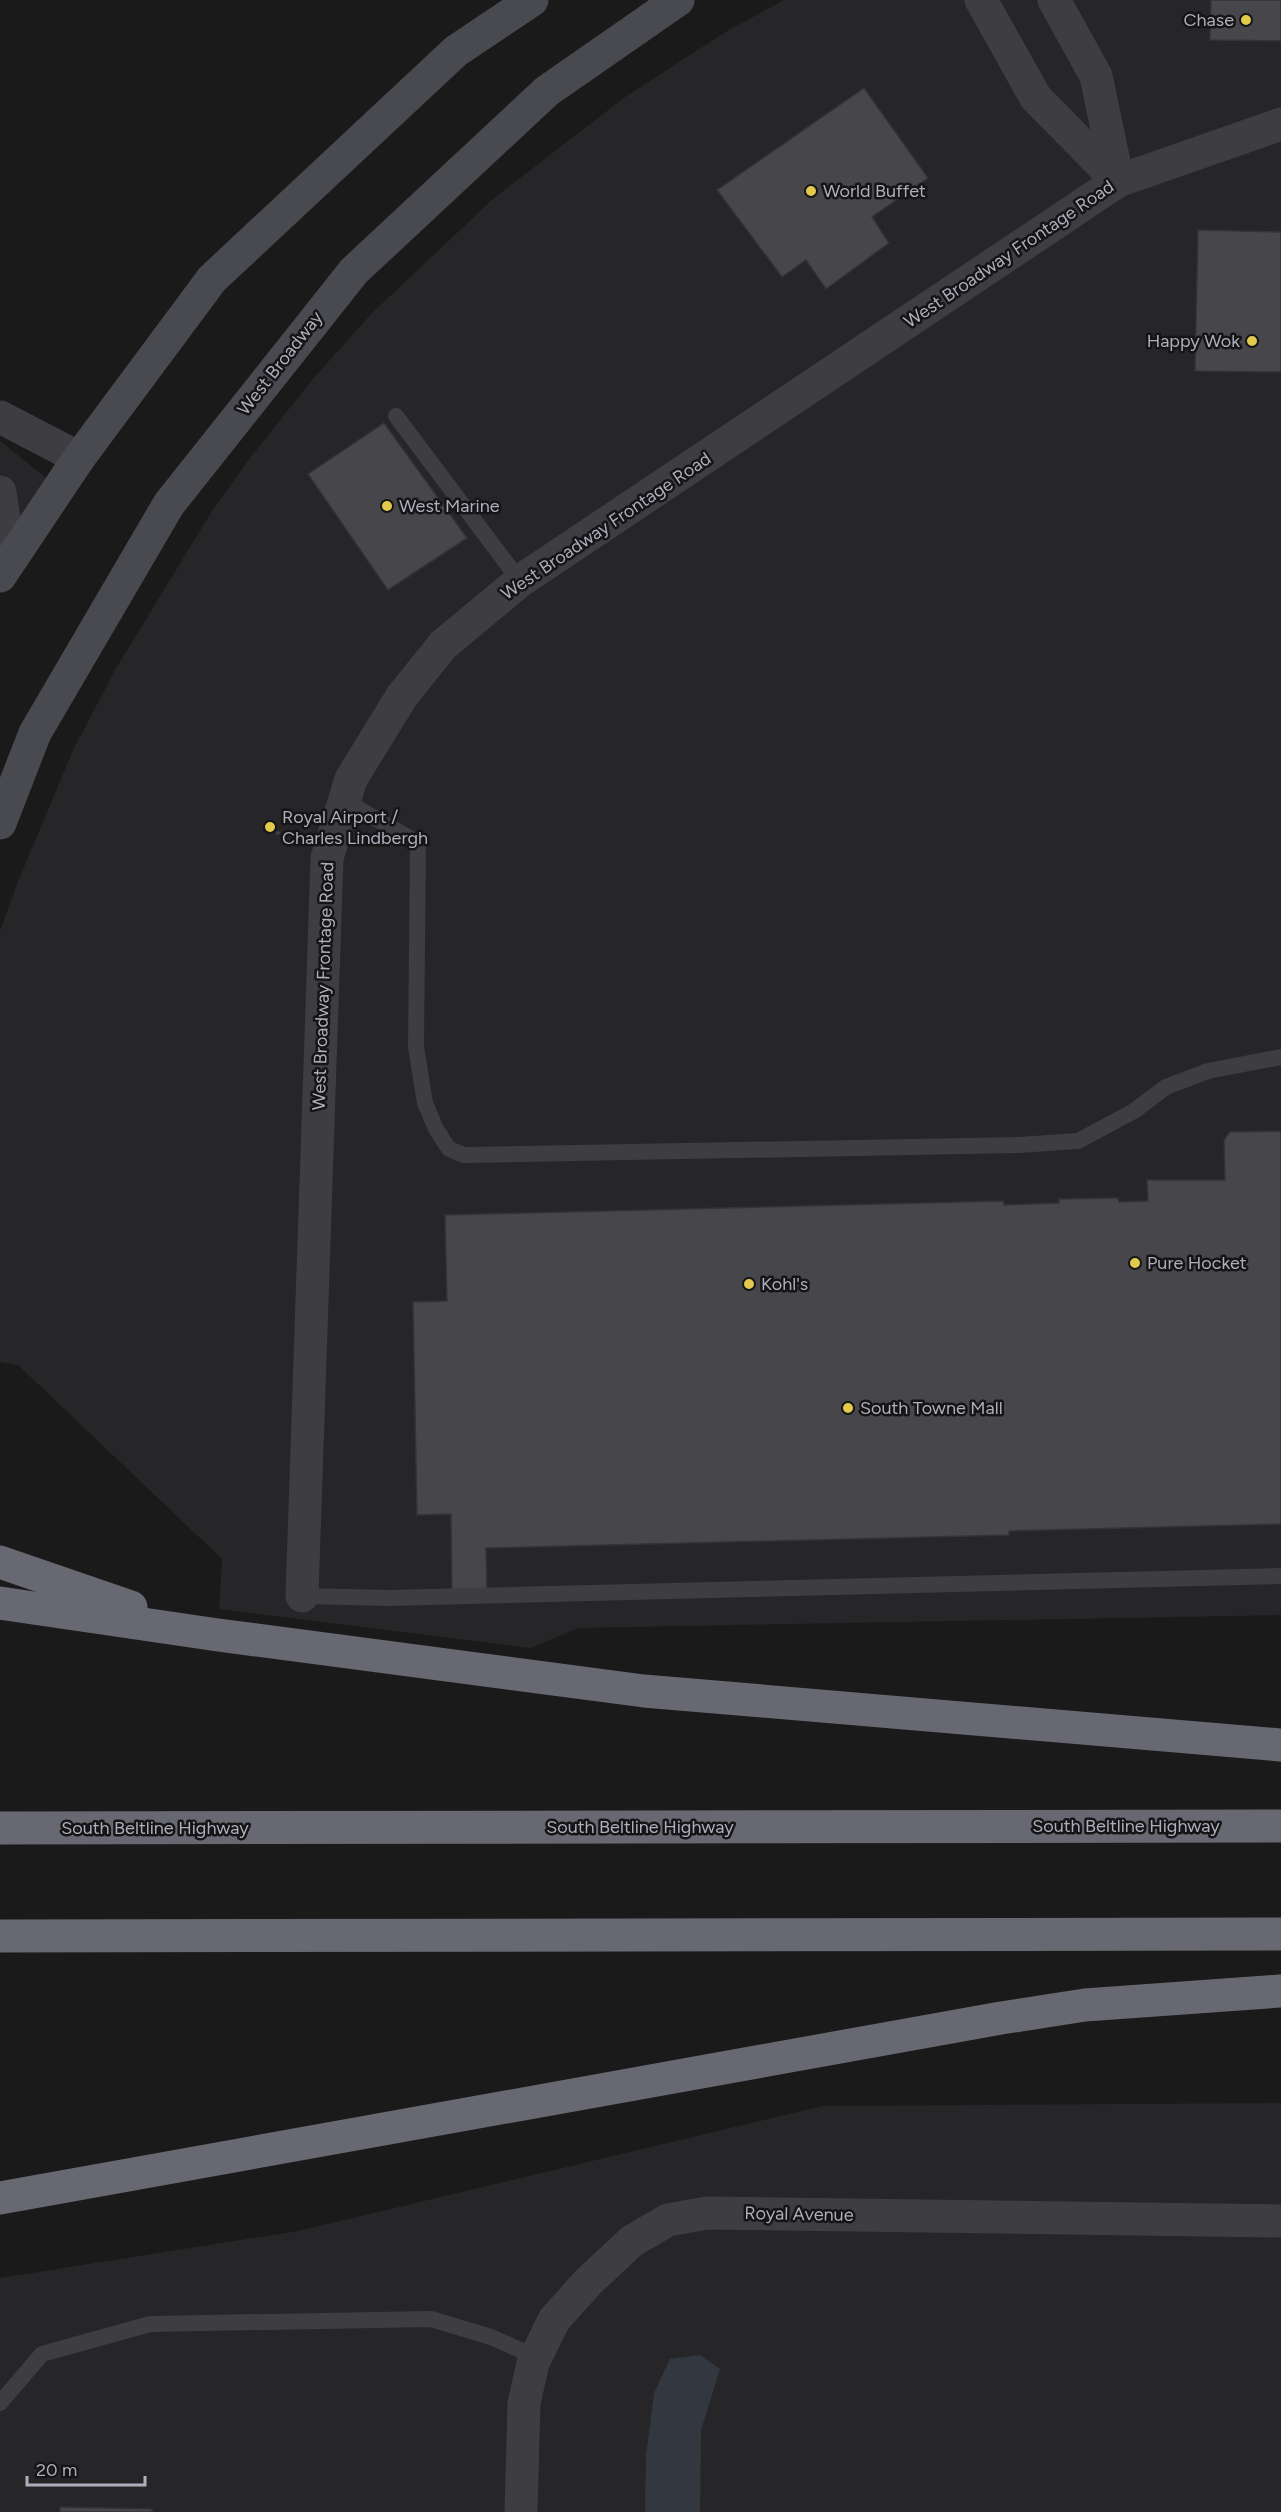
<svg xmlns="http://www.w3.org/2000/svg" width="1281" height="2512" font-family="Figtree,sans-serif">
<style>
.built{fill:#262628}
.water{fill:#333840}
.building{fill:#47474b;stroke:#343437;stroke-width:1.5}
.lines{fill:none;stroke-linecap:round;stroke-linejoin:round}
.path{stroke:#414247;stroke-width:4;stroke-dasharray:3 4.5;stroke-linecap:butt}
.lane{stroke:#3d3d42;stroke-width:16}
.street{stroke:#3d3d42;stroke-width:33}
.secondary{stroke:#494950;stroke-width:33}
.highway{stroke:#676871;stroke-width:33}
.poi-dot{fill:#e1ca4c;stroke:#151416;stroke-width:2}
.labels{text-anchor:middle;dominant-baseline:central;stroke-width:5;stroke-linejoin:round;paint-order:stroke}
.poi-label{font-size:18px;fill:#adafba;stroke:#151416;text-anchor:start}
.street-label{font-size:18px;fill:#adafba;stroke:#151416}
</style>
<rect width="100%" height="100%" fill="#1a1a1b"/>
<!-- built -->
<g class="built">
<path d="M 784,0 L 1281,0 L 1281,1615 L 578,1628 L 531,1648 L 219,1609 L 222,1559 L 18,1365 L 0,1362 L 0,931 L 17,884 L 73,750 L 115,670 L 212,511 L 250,458 L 312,380 L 372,313 L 494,198 L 625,97 L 727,31 Z"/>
<path d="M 0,441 L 55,485 L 0,575 Z"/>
<path d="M 1281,2103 L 1281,2512 L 0,2512 L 0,2278 L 298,2231 L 823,2106 Z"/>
</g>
<!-- water -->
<path class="water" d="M 700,2355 L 720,2369 L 701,2430 L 700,2512 L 645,2512 L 646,2456 L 654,2393 L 670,2359 Z"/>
<!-- building -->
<g class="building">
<path d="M 1211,0 L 1281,0 L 1281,41 L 1210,40 Z"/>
<path d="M 864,88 L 928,178 L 872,217 L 889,243 L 826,289 L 806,260 L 782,277 L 717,190 Z"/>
<path d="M 1198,230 L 1281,232 L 1281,372 L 1195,371 Z"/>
<path d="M 384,423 L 467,538 L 388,590 L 308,474 Z"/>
<path d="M 1281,1131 L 1281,1524 L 1009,1531 L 1009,1535 L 486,1548 L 487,1591 L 452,1592 L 451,1514 L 417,1515 L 413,1302 L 447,1301 L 445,1215 L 1003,1201 L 1004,1205 L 1059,1203 L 1059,1199 L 1118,1198 L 1119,1202 L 1148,1201 L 1147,1180 L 1225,1180 L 1224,1140 L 1230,1132 Z"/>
<path d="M 60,2507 L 152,2509 L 152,2512 L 60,2512 Z"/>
</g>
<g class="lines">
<!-- path -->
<path class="path" d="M 277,832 L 287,843 L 292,845"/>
<!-- lane -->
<g class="lane">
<path d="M 396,416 L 520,581"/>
<path d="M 345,801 L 418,843 L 416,1047 L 425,1103 L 436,1129 L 449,1149 L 464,1155 L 1019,1145 L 1078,1141 L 1134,1111 L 1166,1087 L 1208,1071 L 1281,1057"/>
<path d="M 302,1596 L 390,1598 L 1281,1576"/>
<path d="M 0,2403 L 42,2354 L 150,2324 L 431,2319 L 491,2337 L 536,2357"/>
</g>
<!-- street -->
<g class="street">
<path d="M 981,0 L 1036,98 L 1118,181"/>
<path d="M 1054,0 L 1096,76 L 1118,181"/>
<path d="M 0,417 L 79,458"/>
<path d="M 0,492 L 10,559"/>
<path d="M 302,1596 L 327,858 L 351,779 L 402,696 L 443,645 L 520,581 L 1118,181 L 1281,124"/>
<path d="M 521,2512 L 524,2403 L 533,2363 L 554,2320 L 588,2282 L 632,2241 L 668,2220 L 707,2213 L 1281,2221"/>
</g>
<!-- secondary -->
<g class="secondary">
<path d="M 0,576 L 79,458 L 212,279 L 456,51 L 532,0"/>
<path d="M 0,823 L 35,733 L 169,504 L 354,271 L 547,91 L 678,0"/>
</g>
<!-- highway -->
<g class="highway">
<path d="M 0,1562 L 131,1607"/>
<path d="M 0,1603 L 218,1635 L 644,1691 L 1281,1745"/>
<path d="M 0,1828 L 1281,1826"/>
<path d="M 0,1936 L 1281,1934"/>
<path d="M 0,2198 L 1001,2018 L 1085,2005 L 1281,1991"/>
</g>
</g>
<!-- markers -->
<g class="poi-dot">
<circle cx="1246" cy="20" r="6"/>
<circle cx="811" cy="191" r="6"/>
<circle cx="1252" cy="341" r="6"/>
<circle cx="387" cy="506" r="6"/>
<circle cx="270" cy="827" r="6"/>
<circle cx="1135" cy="1263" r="6"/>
<circle cx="749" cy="1284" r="6"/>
<circle cx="848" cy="1408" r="6"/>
</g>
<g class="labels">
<!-- poi labels -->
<g class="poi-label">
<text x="1234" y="20" text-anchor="end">Chase</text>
<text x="823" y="191">World Buffet</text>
<text x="1240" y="341" text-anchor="end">Happy Wok</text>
<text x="399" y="506">West Marine</text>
<text x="282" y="817">Royal Airport /<tspan x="282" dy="21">Charles Lindbergh</tspan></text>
<text x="1147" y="1263">Pure Hocket</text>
<text x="761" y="1284">Kohl's</text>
<text x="860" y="1408">South Towne Mall</text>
</g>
<!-- street labels -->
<g class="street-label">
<text transform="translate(1009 254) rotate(-34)">West Broadway Frontage Road</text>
<text transform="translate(280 363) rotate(-52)">West Broadway</text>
<text transform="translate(606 526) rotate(-34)">West Broadway Frontage Road</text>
<text transform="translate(323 986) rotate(-88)">West Broadway Frontage Road</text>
<text x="1126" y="1826">South Beltline Highway</text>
<text x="640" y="1827">South Beltline Highway</text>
<text x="155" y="1828">South Beltline Highway</text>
<text transform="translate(799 2214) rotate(1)">Royal Avenue</text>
</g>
</g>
<!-- scale -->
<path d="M27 2476v9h118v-9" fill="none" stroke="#adafba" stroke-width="3"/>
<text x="36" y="2476" font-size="18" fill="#adafba" stroke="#151416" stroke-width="4.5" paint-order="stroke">20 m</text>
</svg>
